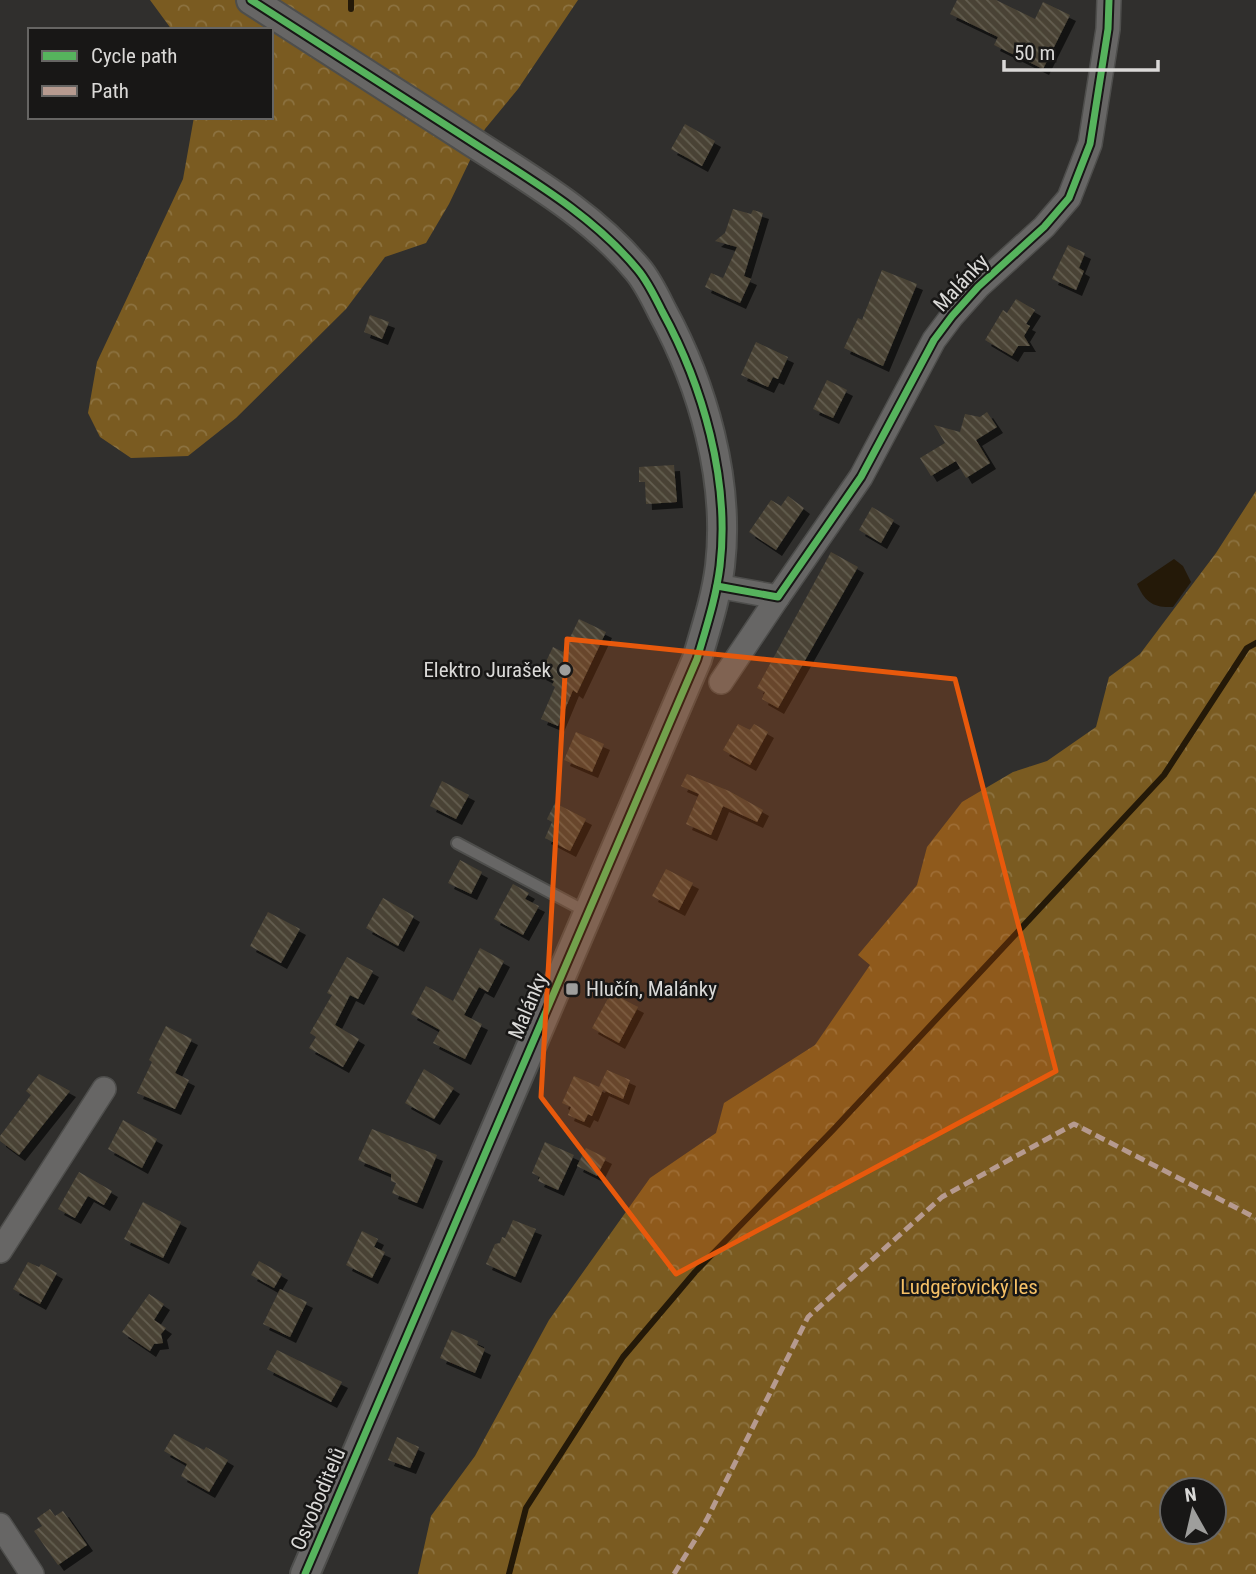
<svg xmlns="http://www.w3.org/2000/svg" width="1256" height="1574" font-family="'Roboto Condensed',sans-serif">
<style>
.forest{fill:url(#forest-crowns);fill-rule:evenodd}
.water{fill:#241908}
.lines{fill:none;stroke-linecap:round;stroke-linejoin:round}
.stream{stroke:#241908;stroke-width:6}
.building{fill:url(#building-back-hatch);filter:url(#shadow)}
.service-casing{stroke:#4e4e4c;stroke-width:14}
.minor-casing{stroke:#4e4e4c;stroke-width:26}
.tertiary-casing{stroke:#4e4e4c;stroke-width:32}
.service{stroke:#676665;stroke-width:10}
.minor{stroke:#676665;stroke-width:23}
.tertiary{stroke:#676665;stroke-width:28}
.quiet{stroke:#b69a8f;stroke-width:5;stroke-dasharray:10 5;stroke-linecap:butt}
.cycleway-casing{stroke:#181716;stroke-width:11}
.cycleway{stroke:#56b35d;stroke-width:7}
.marked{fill:#e8590c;fill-opacity:0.2;stroke:#e8590c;stroke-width:5;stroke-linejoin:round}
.poi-dot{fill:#9e9e9c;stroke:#181716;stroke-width:2.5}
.labels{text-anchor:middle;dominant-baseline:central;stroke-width:5;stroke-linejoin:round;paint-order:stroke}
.street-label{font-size:21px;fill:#dad9d7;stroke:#181716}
.poi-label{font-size:21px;fill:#dad9d7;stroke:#181716;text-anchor:end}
.park-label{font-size:21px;fill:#f6c066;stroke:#181716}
</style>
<defs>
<pattern id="forest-crowns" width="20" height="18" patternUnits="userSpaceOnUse" patternTransform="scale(1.75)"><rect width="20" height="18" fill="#7a5b21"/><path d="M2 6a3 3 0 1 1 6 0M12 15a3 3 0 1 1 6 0" fill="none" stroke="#8c7240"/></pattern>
<pattern id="building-back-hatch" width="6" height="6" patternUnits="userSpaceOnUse" patternTransform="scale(1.75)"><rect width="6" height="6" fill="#4a4334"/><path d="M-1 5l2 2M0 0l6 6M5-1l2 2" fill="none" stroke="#645e51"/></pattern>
<filter id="shadow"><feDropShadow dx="6" dy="6" stdDeviation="0" flood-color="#0009"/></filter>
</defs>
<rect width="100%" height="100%" fill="#302f2d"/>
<!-- forest -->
<g class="forest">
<path d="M 150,0 L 578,0 L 518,89 L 485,129 L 449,204 L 426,243 L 385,257 L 346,309 L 236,418 L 188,456 L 131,458 L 100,437 L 88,413 L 97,362 L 183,179 L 194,117 L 271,117 L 271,30 L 172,30 Z"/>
<path d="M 1256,491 L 1256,1574 L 418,1574 L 431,1516 L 475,1456 L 549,1320 L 650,1178 L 716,1133 L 724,1103 L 815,1045 L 870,965 L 858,955 L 917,885 L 927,847 L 962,802 L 1013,772 L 1047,761 L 1096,727 L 1109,677 L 1140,654 L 1216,553 ZM 1172,1490 L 1214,1490 L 1214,1532 L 1172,1532 Z"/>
</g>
<!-- water -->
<path class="water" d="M 1174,559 L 1183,566 L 1191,582 L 1173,607 C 1153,608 1145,602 1137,584 Z"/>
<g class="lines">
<!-- stream -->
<g class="stream">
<path d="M 351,9 L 351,0"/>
<path d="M 509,1574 L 526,1508 L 623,1357 L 695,1272 L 833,1130 L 1164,775 L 1247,648 L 1256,643"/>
</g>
</g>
<!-- building -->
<g class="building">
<path d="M 957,0 L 996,0 L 1035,19 L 1043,2 L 1070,15 L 1043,69 L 994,45 L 998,37 L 950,14 Z"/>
<path d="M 685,124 L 715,141 L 702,166 L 671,149 Z"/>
<path d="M 733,209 L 751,214 L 753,210 L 763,213 L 744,276 L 751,279 L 740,303 L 705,287 L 711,273 L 723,278 L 737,247 L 715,241 L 725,233 Z"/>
<path d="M 1068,245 L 1085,253 L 1079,268 L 1084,271 L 1076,290 L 1052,279 Z"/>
<path d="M 882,270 L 917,284 L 883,366 L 844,348 L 858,318 L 862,320 Z"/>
<path d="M 1016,299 L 1035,310 L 1026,324 L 1030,326 L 1024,336 L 1030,346 L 1018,346 L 1012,356 L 985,340 L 1003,310 L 1007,313 Z"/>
<path d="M 370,315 L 389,322 L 382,339 L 364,332 Z"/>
<path d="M 756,342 L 788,357 L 778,379 L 773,377 L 768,387 L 741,375 Z"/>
<path d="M 827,380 L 847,390 L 833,418 L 813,409 Z"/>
<path d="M 987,412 L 997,427 L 976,440 L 990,463 L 966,478 L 956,461 L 931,476 L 920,458 L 945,443 L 934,425 L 960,432 L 965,414 L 980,417 Z"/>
<path d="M 674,465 L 677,502 L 646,504 L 645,482 L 639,482 L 639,467 Z"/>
<path d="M 788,496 L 804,508 L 776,550 L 749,532 L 771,500 L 781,506 Z"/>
<path d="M 872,507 L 894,520 L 881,543 L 859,530 Z"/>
<path d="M 831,552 L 858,567 L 778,708 L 762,699 L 765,692 L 757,688 Z"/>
<path d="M 579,619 L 606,632 L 577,693 L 573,690 L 558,726 L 541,719 L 555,687 L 552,685 L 554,681 L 540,674 L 553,647 L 563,652 Z"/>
<path d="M 738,724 L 750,730 L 754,724 L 768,732 L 750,765 L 723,750 Z"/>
<path d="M 576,732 L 604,744 L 592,772 L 564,760 Z"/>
<path d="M 687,774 L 729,791 L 763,810 L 757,822 L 723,806 L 711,835 L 686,824 L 699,794 L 681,786 Z"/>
<path d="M 442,781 L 469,795 L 456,819 L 430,806 Z"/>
<path d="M 555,803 L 586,819 L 570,851 L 545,838 L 552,822 L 547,819 Z"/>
<path d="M 460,860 L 482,872 L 471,894 L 448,883 Z"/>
<path d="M 666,869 L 693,883 L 679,910 L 652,896 Z"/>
<path d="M 513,884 L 529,893 L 525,899 L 539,906 L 523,935 L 494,919 Z"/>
<path d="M 383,898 L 414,916 L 398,946 L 366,928 Z"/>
<path d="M 268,912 L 300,929 L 281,963 L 250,946 Z"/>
<path d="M 480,948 L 504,961 L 488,992 L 479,987 L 464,1015 L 482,1024 L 465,1059 L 433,1043 L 440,1030 L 411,1014 L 426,986 L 453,1001 Z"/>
<path d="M 347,957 L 373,971 L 358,999 L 350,995 L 335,1025 L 359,1039 L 343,1067 L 309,1048 L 316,1037 L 310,1033 L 332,995 L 327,993 Z"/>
<path d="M 611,993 L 638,1007 L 619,1043 L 592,1028 Z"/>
<path d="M 166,1026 L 192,1039 L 175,1073 L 189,1080 L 175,1109 L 137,1093 L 152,1062 L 149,1060 Z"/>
<path d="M 424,1069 L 454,1088 L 434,1119 L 405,1103 Z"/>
<path d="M 607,1070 L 630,1080 L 623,1099 L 603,1090 L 592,1116 L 588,1114 L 584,1122 L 568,1115 L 571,1107 L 562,1103 L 574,1076 L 599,1087 Z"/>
<path d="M 39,1074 L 70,1091 L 19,1155 L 0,1141 L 0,1136 L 31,1095 L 26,1091 Z"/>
<path d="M 123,1120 L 157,1139 L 142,1168 L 108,1149 Z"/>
<path d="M 372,1129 L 437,1155 L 417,1203 L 392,1193 L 396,1183 L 391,1181 L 391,1174 L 358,1160 Z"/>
<path d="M 545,1142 L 574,1155 L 558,1190 L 538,1181 L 540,1177 L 532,1173 Z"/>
<path d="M 586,1148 L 606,1158 L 597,1176 L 577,1166 Z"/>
<path d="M 79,1172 L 112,1191 L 104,1205 L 88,1196 L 75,1218 L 58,1209 Z"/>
<path d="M 143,1202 L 181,1222 L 163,1258 L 124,1239 Z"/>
<path d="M 513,1220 L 536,1229 L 515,1277 L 486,1264 L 495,1244 L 500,1243 L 502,1237 L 505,1238 Z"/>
<path d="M 362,1231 L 378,1239 L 374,1247 L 385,1252 L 372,1278 L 346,1265 Z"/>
<path d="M 259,1261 L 282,1274 L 274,1288 L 251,1275 Z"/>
<path d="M 28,1262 L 39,1267 L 41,1264 L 57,1273 L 40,1304 L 13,1289 Z"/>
<path d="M 280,1289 L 307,1302 L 290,1337 L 263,1324 Z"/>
<path d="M 149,1294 L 164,1304 L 154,1320 L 166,1328 L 161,1334 L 163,1343 L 154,1344 L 150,1351 L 122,1332 Z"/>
<path d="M 452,1330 L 478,1341 L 477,1345 L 485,1349 L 475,1373 L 440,1358 Z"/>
<path d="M 277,1350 L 342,1382 L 331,1402 L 267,1369 Z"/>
<path d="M 174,1434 L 204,1450 L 206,1447 L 228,1460 L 209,1492 L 181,1476 L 187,1464 L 164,1451 Z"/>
<path d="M 397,1437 L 419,1447 L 410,1468 L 388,1460 Z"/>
<path d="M 50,1509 L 55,1516 L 63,1511 L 87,1545 L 58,1565 L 34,1531 L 42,1526 L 37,1518 Z"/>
</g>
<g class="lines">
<!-- service casing -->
<g class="service-casing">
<path id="service" d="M 457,843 L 587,912"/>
</g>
<!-- minor casing -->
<g class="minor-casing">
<g id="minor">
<path d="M 717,586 L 778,597 L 861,477 L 934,340 L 952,316 L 978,287 L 1044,227 L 1069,198 L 1090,144 L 1108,29 L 1109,0"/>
<path d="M 721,682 L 778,597"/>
<path d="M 0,1251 L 104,1089"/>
<path d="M 0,1525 L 32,1574"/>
</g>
</g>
<!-- tertiary casing -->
<g class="tertiary-casing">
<path id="tertiary" d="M 251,0 C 323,46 394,92 466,138 C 526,177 592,214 638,270 C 648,282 655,297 662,311 C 703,386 730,480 720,566 C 716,598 706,628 697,659 L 305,1574"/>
</g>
<!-- service -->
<use href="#service" class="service"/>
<!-- minor -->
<use href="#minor" class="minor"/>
<!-- tertiary -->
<use href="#tertiary" class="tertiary"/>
<!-- quiet -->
<path class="quiet" d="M 674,1574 L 703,1527 L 808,1317 L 942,1197 L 1074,1124 L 1256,1218"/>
<!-- cycleway casing -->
<g class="cycleway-casing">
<g id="cycleway">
<path d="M 251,0 C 323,46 394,92 466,138 C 526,177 592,214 638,270 C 648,282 655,297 662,311 C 703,386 730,480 720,566 C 716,598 706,628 697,659 L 305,1574"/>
<path d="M 717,586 L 778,597 L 861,477 L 934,340 L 952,316 L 978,287 L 1044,227 L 1069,198 L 1090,144 L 1108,29 L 1109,0"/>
</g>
</g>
<!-- cycleway -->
<use href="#cycleway" class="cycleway"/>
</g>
<!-- marked area -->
<path class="marked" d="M 567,639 L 955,679 L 1056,1071 L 676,1274 L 541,1097 Z"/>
<!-- markers -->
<g class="poi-dot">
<circle cx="565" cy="670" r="7"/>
<rect x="565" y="982" width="14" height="14" rx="3.5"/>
</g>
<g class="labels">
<!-- street labels -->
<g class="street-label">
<text transform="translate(961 283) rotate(-47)">Malánky</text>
<text transform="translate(528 1006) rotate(-67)">Malánky</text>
<text transform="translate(318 1499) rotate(-67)">Osvoboditelů</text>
</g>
<!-- poi labels -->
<g class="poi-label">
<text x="551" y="670">Elektro Jurašek</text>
<text x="586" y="989" text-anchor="start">Hlučín, Malánky</text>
</g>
<!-- park labels -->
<g class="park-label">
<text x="969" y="1287">Ludgeřovický les</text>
</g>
</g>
<!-- legend -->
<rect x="28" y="28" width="245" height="91" fill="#181716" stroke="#666563" stroke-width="2"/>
<rect x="42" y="51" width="35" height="10" fill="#56b35d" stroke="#666563" stroke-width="2"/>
<text x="91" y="63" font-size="21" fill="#dad9d7">Cycle path</text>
<rect x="42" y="86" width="35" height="10" fill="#b69a8f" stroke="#666563" stroke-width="2"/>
<text x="91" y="98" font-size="21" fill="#dad9d7">Path</text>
<!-- north arrow -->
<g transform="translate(1193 1511) rotate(352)"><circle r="33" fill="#181716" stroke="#666563" stroke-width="2"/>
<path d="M0-5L12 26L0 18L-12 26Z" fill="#9e9e9c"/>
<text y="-10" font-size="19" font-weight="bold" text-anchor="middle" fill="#dad9d7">N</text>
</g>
<!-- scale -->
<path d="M1004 60v10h154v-10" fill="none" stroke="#dad9d7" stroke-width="3.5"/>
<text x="1014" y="60" font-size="21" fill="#dad9d7" stroke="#181716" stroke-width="5" paint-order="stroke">50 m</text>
</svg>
